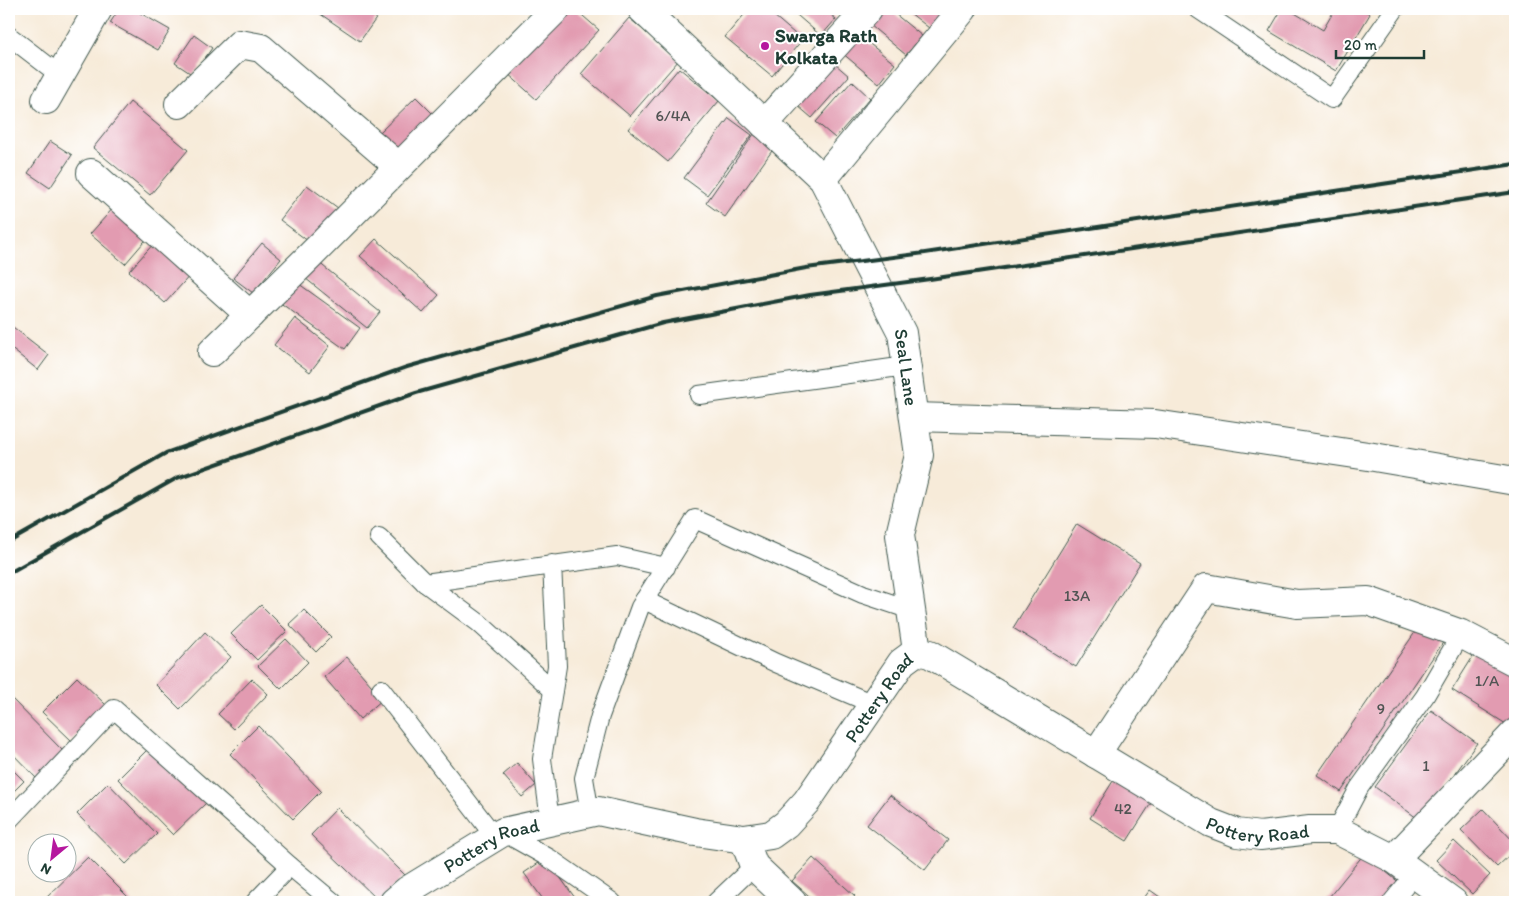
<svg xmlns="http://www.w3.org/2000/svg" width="1524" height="911" font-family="Itim,sans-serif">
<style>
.building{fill:#e29bb1}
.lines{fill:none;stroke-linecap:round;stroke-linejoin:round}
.lane-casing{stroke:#3f574d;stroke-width:20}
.street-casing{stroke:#3f574d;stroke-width:30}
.secondary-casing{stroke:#3f574d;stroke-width:30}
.lane{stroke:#fff;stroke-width:18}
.street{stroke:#fff;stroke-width:28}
.secondary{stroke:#fff;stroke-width:28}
.rail{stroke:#1f3d34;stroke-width:4}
.poi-dot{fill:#b5179e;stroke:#fff;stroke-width:2}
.labels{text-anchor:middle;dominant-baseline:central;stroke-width:4;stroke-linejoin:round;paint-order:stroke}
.number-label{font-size:16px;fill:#505453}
.poi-label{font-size:19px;font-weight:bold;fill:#1f3d34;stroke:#fff;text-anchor:start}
.street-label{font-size:19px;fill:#1f3d34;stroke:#fff}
</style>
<rect width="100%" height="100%" fill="#fff"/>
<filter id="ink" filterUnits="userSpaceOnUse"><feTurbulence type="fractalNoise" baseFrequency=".02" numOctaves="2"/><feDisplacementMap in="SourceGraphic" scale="10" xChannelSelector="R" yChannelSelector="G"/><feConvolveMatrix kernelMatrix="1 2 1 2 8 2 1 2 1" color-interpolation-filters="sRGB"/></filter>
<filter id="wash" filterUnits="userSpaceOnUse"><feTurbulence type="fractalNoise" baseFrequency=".0096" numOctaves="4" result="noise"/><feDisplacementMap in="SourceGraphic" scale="20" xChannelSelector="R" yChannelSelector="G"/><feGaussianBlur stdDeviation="1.12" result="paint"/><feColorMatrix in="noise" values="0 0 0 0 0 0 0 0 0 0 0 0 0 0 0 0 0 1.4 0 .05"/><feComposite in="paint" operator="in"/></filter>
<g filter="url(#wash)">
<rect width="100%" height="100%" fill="#f7ebd9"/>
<g id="blocks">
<!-- building -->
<g class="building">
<path d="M 119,9 L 133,9 L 170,30 L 158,50 L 110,23 Z"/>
<path d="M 313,9 L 374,9 L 380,13 L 360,41 Z"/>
<path d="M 563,9 L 575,9 L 599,30 L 536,99 L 506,72 Z"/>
<path d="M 749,9 L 766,9 L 802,40 L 772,76 L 725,37 Z"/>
<path d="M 790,9 L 824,9 L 836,19 L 821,36 Z"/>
<path d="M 884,9 L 889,9 L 922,36 L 906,55 L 870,25 Z"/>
<path d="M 905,9 L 945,9 L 929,28 Z"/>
<path d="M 1282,9 L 1288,9 L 1323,30 L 1335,9 L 1362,9 L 1370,14 L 1336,71 L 1269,31 Z"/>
<path d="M 629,18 L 679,60 L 630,116 L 581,74 Z"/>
<path d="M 856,33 L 895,64 L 879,84 L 841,52 Z"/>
<path d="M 194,35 L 212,48 L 193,75 L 175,63 Z"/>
<path d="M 827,57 L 849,76 L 812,118 L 790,99 Z"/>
<path d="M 679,68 L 719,101 L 668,162 L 628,129 Z"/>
<path d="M 852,81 L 870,98 L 835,138 L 816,122 Z"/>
<path d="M 416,97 L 438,119 L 400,155 L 379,133 Z"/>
<path d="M 130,102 L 188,150 L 150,195 L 93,148 Z"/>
<path d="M 729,118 L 752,135 L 707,195 L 684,178 Z"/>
<path d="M 754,134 L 774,148 L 725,217 L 706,203 Z"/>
<path d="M 50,141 L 72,155 L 50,188 L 28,173 Z"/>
<path d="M 307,185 L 342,211 L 316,247 L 280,220 Z"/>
<path d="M 115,206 L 150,235 L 125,264 L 90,234 Z"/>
<path d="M 376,239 L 439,295 L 423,313 L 360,256 Z"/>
<path d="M 156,241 L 192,273 L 165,303 L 129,271 Z"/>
<path d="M 262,243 L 281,259 L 253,293 L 233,278 Z"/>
<path d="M 318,262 L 380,312 L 367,328 L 305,278 Z"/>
<path d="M 295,281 L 360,328 L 345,349 L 279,302 Z"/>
<path d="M 295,318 L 330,346 L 310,372 L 274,345 Z"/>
<path d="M 9,324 L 49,355 L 38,370 L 9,347 Z"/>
<path d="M 1077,524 L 1140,563 L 1076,667 L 1013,628 Z"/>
<path d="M 261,605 L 287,631 L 257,660 L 231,634 Z"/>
<path d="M 304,610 L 331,637 L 316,652 L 289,624 Z"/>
<path d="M 1420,625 L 1444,641 L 1341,792 L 1317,775 Z"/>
<path d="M 205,632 L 231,657 L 180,709 L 156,685 Z"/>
<path d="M 286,639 L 308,662 L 281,689 L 258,666 Z"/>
<path d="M 1479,647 L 1515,670 L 1514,729 L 1452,690 Z"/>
<path d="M 347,657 L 383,699 L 360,719 L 324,677 Z"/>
<path d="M 77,677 L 106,705 L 72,741 L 42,712 Z"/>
<path d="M 252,679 L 268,694 L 234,729 L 218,714 Z"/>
<path d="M 9,696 L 64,752 L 37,779 L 9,750 Z"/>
<path d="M 1431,710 L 1477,743 L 1421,821 L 1375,787 Z"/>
<path d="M 258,726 L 321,791 L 293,819 L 230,754 Z"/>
<path d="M 150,747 L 206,803 L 173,835 L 118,779 Z"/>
<path d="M 517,763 L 536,785 L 522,797 L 503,775 Z"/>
<path d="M 9,766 L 24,781 L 9,796 Z"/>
<path d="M 1118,773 L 1155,797 L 1127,841 L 1090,818 Z"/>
<path d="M 108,783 L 157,834 L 126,864 L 77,814 Z"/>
<path d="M 890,795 L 948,840 L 925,870 L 867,825 Z"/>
<path d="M 337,808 L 405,875 L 379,901 L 311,835 Z"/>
<path d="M 1483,809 L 1515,843 L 1515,850 L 1497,867 L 1461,830 Z"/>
<path d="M 1454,841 L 1490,875 L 1472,894 L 1436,860 Z"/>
<path d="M 1364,854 L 1401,884 L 1386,902 L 1325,902 Z"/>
<path d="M 88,857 L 133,902 L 42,902 Z"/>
<path d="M 546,858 L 578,902 L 545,902 L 524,873 Z"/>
<path d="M 813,858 L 855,896 L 849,902 L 816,902 L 792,881 Z"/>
<path d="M 1150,890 L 1167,902 L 1141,902 Z"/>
</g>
</g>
</g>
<g filter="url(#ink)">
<use href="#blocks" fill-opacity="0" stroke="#3f574d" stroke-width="1"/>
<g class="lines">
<!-- lane casing -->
<g class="lane-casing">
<g id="lane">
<path d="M 1198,9 L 1332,99 L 1395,9"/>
<path d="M 9,36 L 61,76"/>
<path d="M 699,395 L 906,366"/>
<path d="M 379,537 L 425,583 L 479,623 L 553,690"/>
<path d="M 425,583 L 617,556 L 666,567"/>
<path d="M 644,600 L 776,663 L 873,704"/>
<path d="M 381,689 L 495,837"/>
<path d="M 590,813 L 584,778 L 600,716 L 640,607 L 695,519 L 863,594 L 911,610"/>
<path d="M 9,820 L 114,709 L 290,866 L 255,902"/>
<path d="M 550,821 L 542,759 L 557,666 L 552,564"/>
<path d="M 1337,830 L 1359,788 L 1425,696 L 1461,634"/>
<path d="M 503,832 L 549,858 L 612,902"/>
<path d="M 290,866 L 333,902"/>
<path d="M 716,902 L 754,866"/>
<path d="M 1392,902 L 1415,874"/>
</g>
</g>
<!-- street casing -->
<g class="street-casing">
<g id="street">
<path id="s1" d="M 642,9 L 823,179 L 902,333 L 919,455 L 900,535 L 917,651"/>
<path d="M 46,100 L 98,9"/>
<path d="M 179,104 L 240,44 L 261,48 L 398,166"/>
<path d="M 764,124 L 868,9"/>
<path d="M 91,173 L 250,315"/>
<path d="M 823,179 L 963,9"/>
<path d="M 212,352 L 308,258 L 556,9"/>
<path d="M 914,417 L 1155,424 L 1368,456 L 1515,481"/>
<path d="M 1096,754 L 1206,588 L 1297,604 L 1368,601 L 1461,634 L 1515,662"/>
<path d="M 744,839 L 754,866 L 792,902"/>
<path d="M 1394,859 L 1515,733"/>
</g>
</g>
<!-- secondary casing -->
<g class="secondary-casing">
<g id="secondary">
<path id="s2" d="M 394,902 L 408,890 L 503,832 L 598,811 L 695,832 L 744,839 L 771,835 L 786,824 L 807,801 L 902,662 L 917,651 L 930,654 L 1211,823 L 1237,833 L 1260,836 L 1310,830 L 1337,830 L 1394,859 L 1453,902"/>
</g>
</g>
<!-- lane -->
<use href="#lane" class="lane"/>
<!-- street -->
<use href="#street" class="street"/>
<!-- secondary -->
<use href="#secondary" class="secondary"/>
<!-- rail -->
<g class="rail">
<path d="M 9,542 L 166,453 L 407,367 L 657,296 L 806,268 L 925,253 L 1515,164"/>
<path d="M 9,573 L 177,478 L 416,393 L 663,323 L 810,295 L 930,279 L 1515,192"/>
</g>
</g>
</g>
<!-- markers -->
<circle class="poi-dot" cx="765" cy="46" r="5"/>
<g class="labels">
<!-- number labels -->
<g class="number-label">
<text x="673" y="115">6/4A</text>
<text x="1077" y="595">13A</text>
<text x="1487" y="680">1/A</text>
<text x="1381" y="708">9</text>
<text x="1426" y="765">1</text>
<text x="1123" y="808">42</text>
</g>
<!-- poi labels -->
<g class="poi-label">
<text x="775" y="35">Swarga Rath<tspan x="775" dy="22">Kolkata</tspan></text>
</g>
<!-- street labels -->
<g class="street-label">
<text stroke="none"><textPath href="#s1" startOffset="456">Seal Lane</textPath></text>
<text stroke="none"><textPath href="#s2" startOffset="579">Pottery Road</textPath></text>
<text stroke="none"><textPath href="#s2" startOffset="1029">Pottery Road</textPath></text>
<text stroke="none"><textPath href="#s2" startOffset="114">Pottery Road</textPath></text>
</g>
</g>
<!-- margin -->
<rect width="1524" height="911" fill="none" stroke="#fff" stroke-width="30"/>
<!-- north arrow -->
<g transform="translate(52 858) rotate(209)"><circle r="24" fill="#ffffff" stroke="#a5b1ae"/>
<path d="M0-4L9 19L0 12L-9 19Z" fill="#b5179e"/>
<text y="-8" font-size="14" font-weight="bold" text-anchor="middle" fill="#1f3d34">N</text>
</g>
<!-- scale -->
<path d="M1336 50v8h88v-8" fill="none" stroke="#1f3d34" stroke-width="2.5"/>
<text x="1344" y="50" font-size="15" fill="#1f3d34" stroke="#ffffff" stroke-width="4" paint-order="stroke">20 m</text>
</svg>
